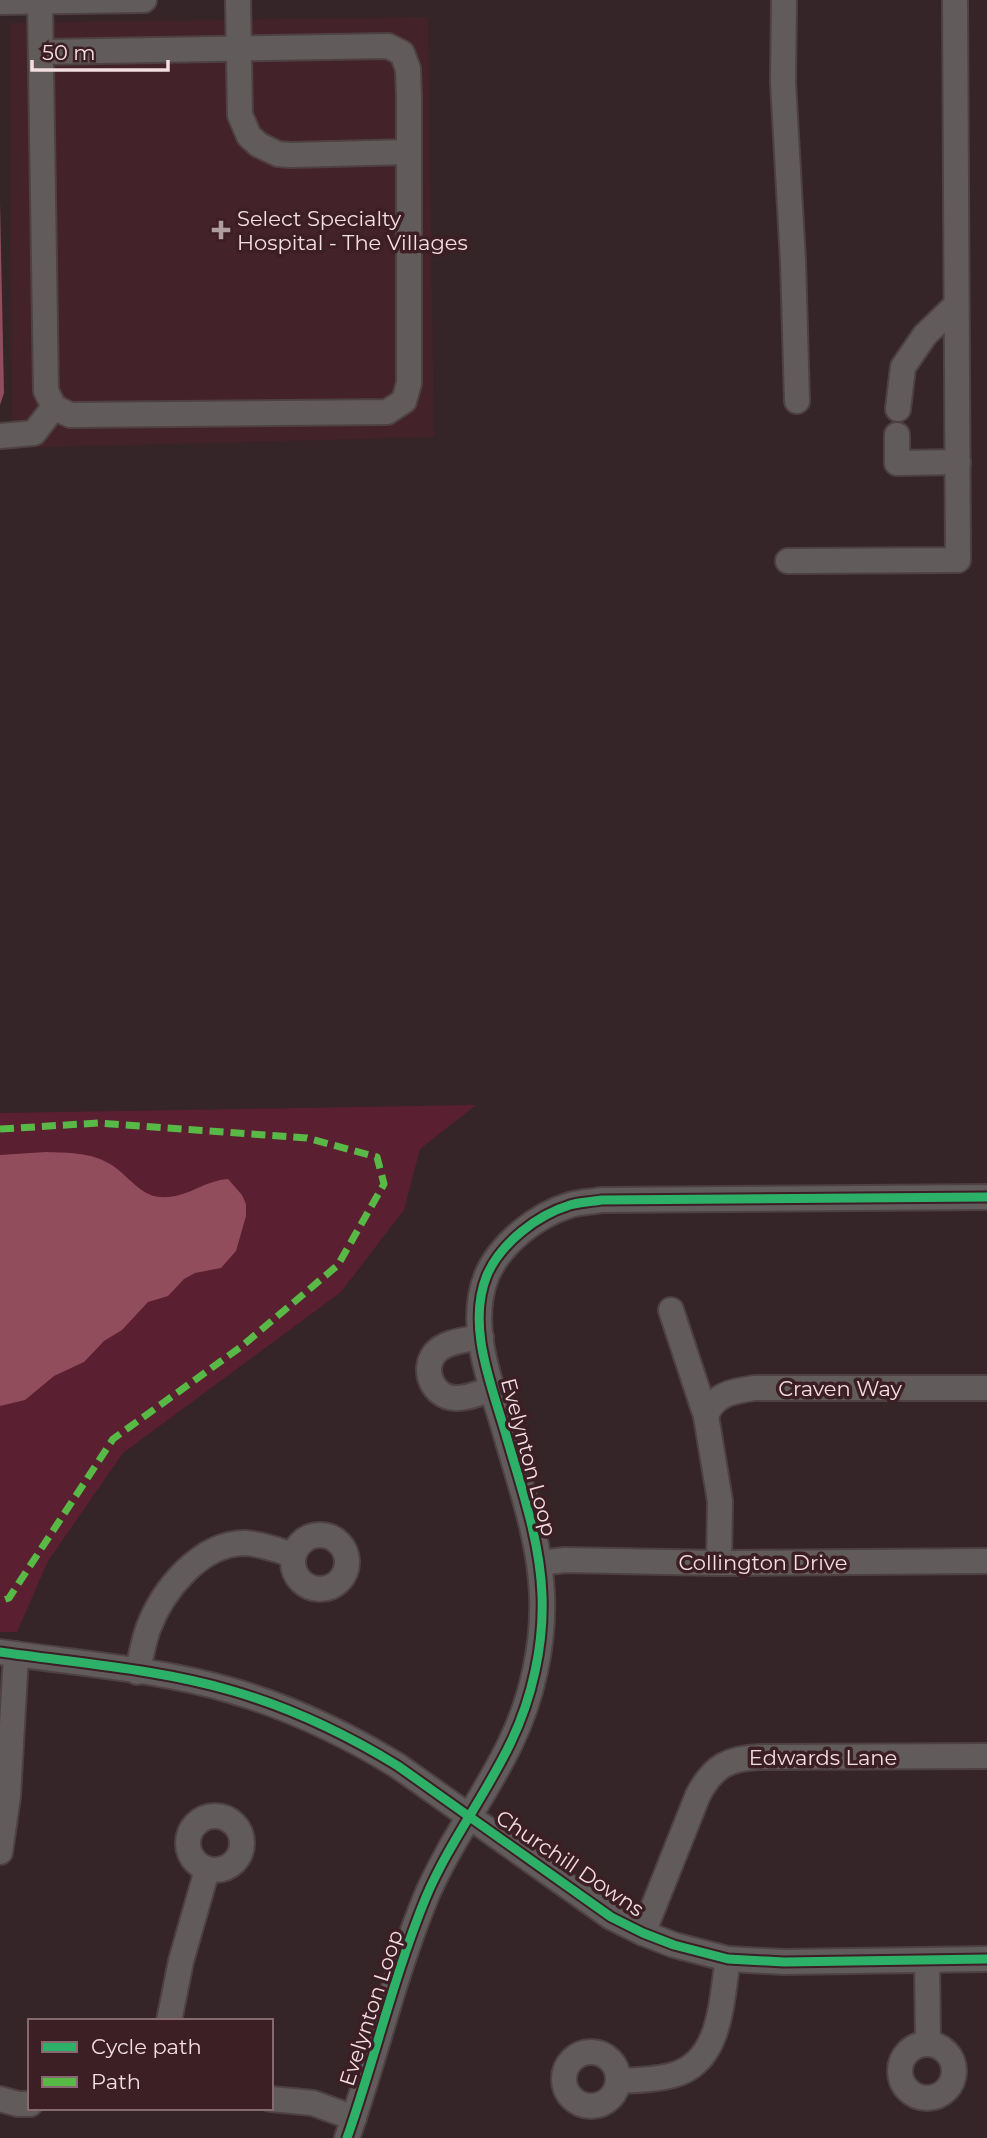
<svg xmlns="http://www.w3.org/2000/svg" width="987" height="2138" font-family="Montserrat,sans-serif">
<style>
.built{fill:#442229}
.green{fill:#5a1f30}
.water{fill:#924d5d}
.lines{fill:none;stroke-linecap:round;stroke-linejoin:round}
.minor-casing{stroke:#4e4143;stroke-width:28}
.minor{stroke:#625b5c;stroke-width:24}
.quiet{stroke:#58b947;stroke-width:7;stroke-dasharray:14 7;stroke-linecap:butt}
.cycleway-casing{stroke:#3c1e25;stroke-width:13}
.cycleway{stroke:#2db169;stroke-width:9}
.poi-dot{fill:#b09da0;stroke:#3c1e25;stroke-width:2.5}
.labels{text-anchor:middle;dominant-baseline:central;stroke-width:7;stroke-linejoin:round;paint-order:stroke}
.poi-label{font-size:21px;fill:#f3dee1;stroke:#3c1e25;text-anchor:start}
.street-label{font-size:21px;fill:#f3dee1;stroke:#3c1e25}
</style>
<rect width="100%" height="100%" fill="#352528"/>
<!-- built -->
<path class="built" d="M 428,17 L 434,437 L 12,448 L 10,23 Z"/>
<!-- green -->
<path class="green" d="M 476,1105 L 420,1149 L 404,1210 L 341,1292 L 123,1453 L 48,1561 L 17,1632 L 0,1632 L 0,1113 Z"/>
<!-- water -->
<g class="water">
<path d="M 0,202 L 4,393 L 0,405 Z"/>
<path d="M 46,1152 C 69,1153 90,1152 110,1164 C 126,1173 140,1196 160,1197 C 187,1199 202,1181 228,1179 L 242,1195 L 246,1204 L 246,1216 L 236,1251 L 221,1268 L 195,1273 L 184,1279 L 168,1296 L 148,1302 L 122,1330 L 104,1341 L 84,1362 L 54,1376 L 25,1400 L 0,1406 L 0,1155 Z"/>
</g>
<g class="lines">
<!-- minor casing -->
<g class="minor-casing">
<g id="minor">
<path d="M 238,0 L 240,115 L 249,136 L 259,145 L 278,154 L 291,155 L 408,152"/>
<path d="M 784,0 L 783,82 L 793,261 L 797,401"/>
<path d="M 0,2 L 144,0"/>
<path d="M 40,2 L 46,391 L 54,407 L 70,415 L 387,412 L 404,401 L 409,383 L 409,98 L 408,69 L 402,53 L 388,46 L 43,52"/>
<path d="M 898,409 L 903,367 L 925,335 L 956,305"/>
<path d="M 897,435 L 897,463 L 958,462"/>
<path d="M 0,436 L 34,433 L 54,407"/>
<path d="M 788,561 L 958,560 L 955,0"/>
<path d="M 671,1310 L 706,1416 L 720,1501 L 719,1563"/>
<path d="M 481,1337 C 467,1340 445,1341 435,1353 C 421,1370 433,1397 455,1398 C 467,1399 481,1392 493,1389"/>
<path d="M 706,1416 C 714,1394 733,1391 755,1388 L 987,1388"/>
<circle cx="320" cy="1562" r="27"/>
<path d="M 540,1563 L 565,1560 L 719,1563 L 987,1561"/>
<path d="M 0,1652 C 76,1663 159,1669 233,1691 C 291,1708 346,1734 398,1766 L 611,1917 L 643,1933 L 674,1945 L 728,1959 L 784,1962 L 987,1959"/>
<path d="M 137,1672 C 141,1658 143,1643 148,1629 C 162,1591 200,1543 245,1543 C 261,1544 278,1550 293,1555"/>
<circle cx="215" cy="1843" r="27"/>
<path d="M 0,1852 L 8,1796 L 16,1654"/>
<path d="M 643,1933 L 698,1795 C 713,1766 729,1758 760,1757 L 987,1756"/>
<path d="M 927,1960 L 928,2044"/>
<path d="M 169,2021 L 181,1961 L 207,1870"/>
<circle cx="927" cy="2071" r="27"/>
<circle cx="591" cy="2079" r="27"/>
<path d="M 619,2081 C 637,2080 656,2080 673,2075 C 722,2062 721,2000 728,1959"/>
<path d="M 0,2099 L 18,2104 L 30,2104"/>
<path d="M 271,2099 L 313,2103 L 354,2118"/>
<path d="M 347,2138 C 375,2058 394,1975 426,1897 C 449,1843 485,1796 510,1744 C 532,1699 544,1645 542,1595 C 540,1540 521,1487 506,1435 C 492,1386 466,1326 487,1275 C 501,1243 537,1215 570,1205 C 580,1202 591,1202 601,1200 L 987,1197"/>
</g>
</g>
<!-- minor -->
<use href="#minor" class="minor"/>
<!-- quiet -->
<path class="quiet" d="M 0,1129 L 99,1123 L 307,1138 L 377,1157 L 384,1184 L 338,1265 L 242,1346 L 113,1439 L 9,1598 L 0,1601"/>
<!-- cycleway casing -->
<g class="cycleway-casing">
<g id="cycleway">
<path d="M 0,1652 C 76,1663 159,1669 233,1691 C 291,1708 346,1734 398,1766 L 611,1917 L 643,1933 L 674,1945 L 728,1959 L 784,1962 L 987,1959"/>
<path d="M 347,2138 C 375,2058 394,1975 426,1897 C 449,1843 485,1796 510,1744 C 532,1699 544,1645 542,1595 C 540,1540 521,1487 506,1435 C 492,1386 466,1326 487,1275 C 501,1243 537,1215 570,1205 C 580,1202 591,1202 601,1200 L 987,1197"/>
</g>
</g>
<!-- cycleway -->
<use href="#cycleway" class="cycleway"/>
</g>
<!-- markers -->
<path class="poi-dot" d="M217.5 219.5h7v7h7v7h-7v7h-7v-7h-7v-7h7z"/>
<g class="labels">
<!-- poi labels -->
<g class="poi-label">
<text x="237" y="218">Select Specialty<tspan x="237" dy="24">Hospital - The Villages</tspan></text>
</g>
<!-- street labels -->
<g class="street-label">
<text x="840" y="1388">Craven Way</text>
<text transform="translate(529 1457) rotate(75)">Evelynton Loop</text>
<text x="763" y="1562">Collington Drive</text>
<text x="823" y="1757">Edwards Lane</text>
<text transform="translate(570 1863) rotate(34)">Churchill Downs</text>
<text transform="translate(371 2008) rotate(-72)">Evelynton Loop</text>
</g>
</g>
<!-- legend -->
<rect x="28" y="2019" width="245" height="91" fill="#3c1e25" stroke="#856b70" stroke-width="2"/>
<rect x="42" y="2042" width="35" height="10" fill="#2db169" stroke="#856b70" stroke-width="2"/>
<text x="91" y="2054" font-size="21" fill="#f3dee1">Cycle path</text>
<rect x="42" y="2077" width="35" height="10" fill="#58b947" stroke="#856b70" stroke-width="2"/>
<text x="91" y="2089" font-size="21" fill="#f3dee1">Path</text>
<!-- scale -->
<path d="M32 60v10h136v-10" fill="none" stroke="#f3dee1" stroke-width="3.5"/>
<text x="42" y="60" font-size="21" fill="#f3dee1" stroke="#3c1e25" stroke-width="5" paint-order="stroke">50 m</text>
</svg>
